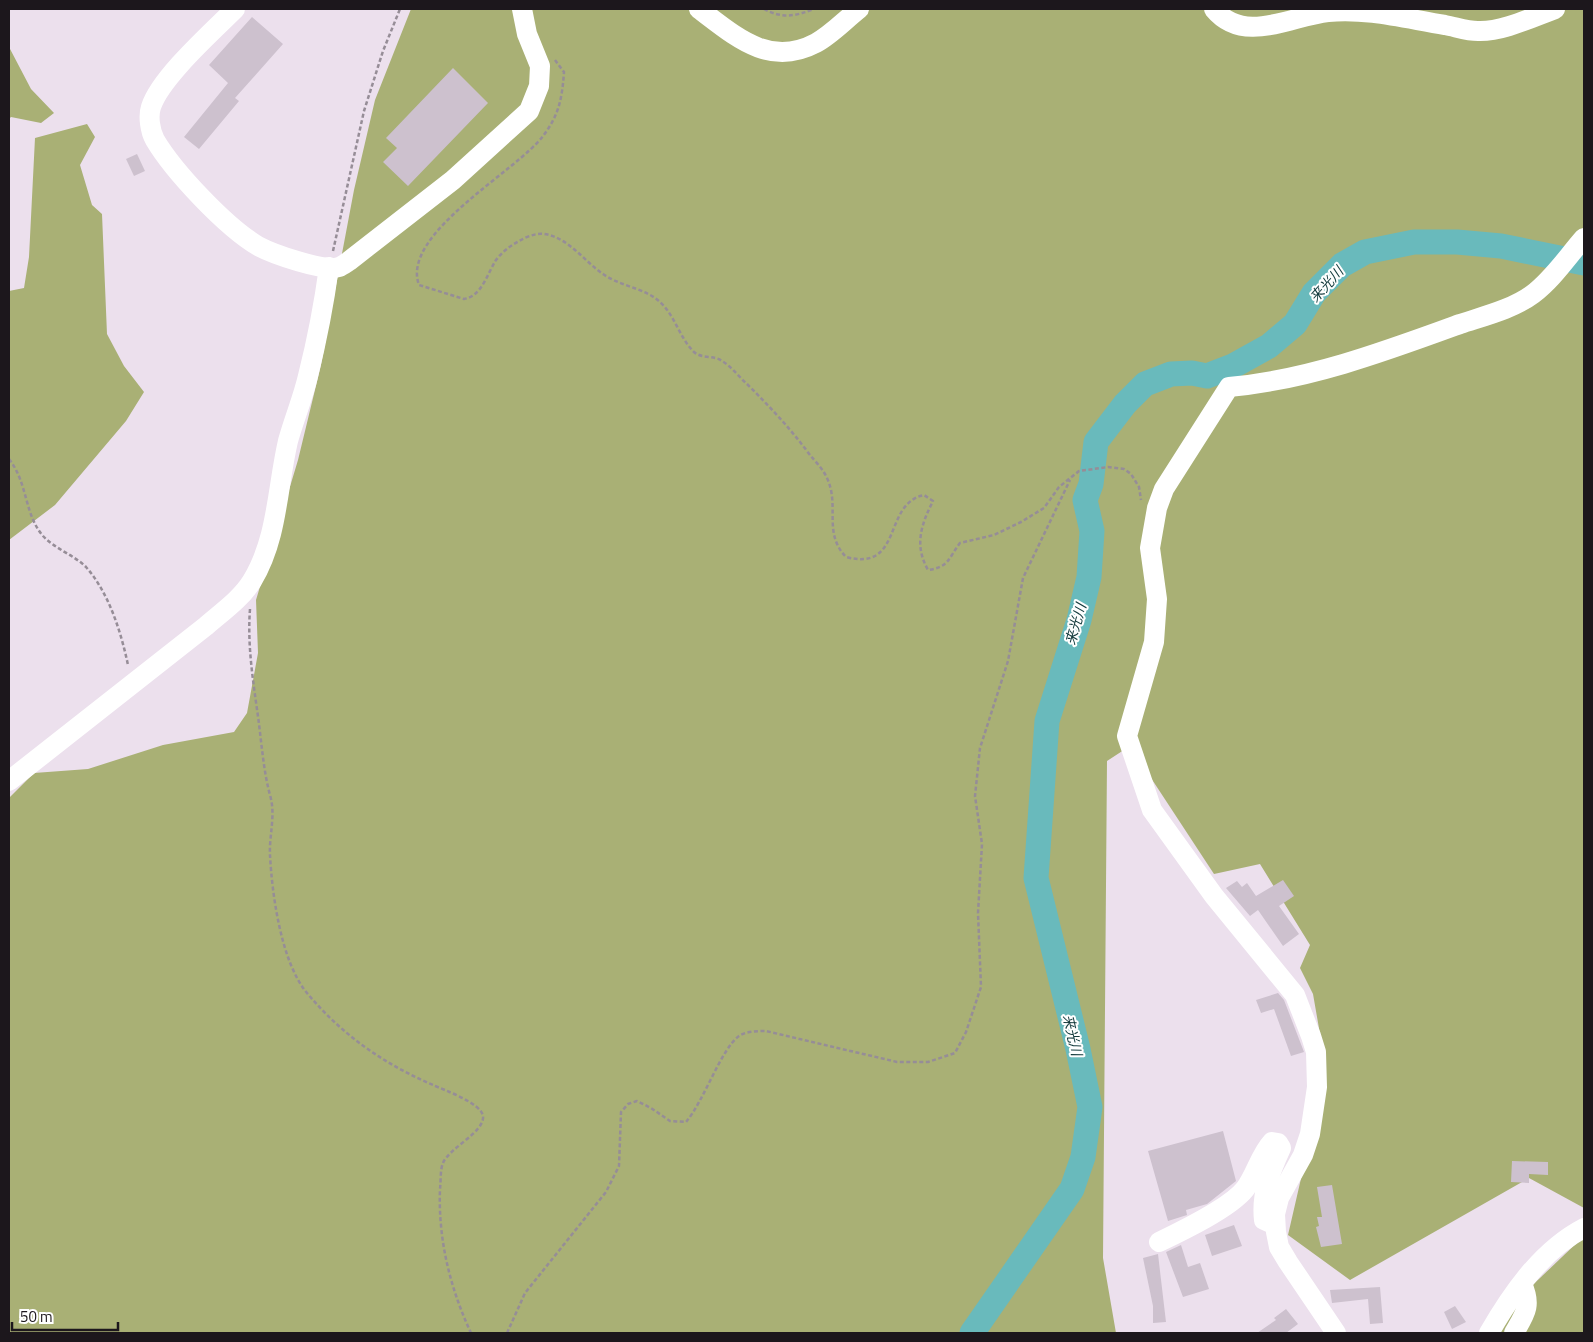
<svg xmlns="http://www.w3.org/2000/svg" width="1593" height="1342" font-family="'Titillium Web','Noto Sans JP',sans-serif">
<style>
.forest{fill:#a9b075}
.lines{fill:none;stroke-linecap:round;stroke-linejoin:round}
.river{stroke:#69babc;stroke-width:25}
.building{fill:#cdc1ce}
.path{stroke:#968d97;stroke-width:2.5;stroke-dasharray:4 2.5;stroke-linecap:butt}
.minor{stroke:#fff;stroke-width:20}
.labels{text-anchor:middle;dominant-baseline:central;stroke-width:4;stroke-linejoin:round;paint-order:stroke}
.water-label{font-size:14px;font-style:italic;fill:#12393b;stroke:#fff}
</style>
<rect width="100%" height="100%" fill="#ece0ed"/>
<!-- forest -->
<g class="forest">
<path d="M 411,9 L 1584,9 L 1584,1208 L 1529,1178 L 1350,1280 L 1288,1235 L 1323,1083 L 1320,1034 L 1313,994 L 1300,968 L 1310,945 L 1260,864 L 1214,874 L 1130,746 L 1107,761 L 1103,1258 L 1116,1333 L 9,1333 L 9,798 L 34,773 L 88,769 L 163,745 L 234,732 L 247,713 L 258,653 L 256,600 L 298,460 L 321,365 L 354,190 L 375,100 Z"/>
<path d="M 9,47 L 31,89 L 54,113 L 41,123 L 11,117 L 9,119 Z"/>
<path d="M 87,124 L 95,137 L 80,165 L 92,205 L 102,214 L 107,334 L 124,366 L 144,392 L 126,421 L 55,505 L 9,540 L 9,291 L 24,288 L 29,257 L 35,138 Z"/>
<path d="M 1584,1236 L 1584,1333 L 1490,1333 L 1496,1320 Z"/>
</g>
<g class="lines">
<!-- river -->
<path class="river" d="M 972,1333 L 1072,1189 L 1083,1157 L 1090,1107 L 1078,1049 L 1036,878 L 1047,721 L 1079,620 L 1089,577 L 1092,531 L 1085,500 L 1091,484 L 1096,442 L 1125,404 L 1145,384 L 1171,374 L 1192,373 L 1207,376 L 1233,366 L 1269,346 L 1295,324 L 1314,293 L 1342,265 L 1365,252 L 1414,242 L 1457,242 L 1501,246 L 1584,263"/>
</g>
<!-- building -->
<g class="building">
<path d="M 252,17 L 283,44 L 235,98 L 239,101 L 199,149 L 184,137 L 228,83 L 209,65 Z"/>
<path d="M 453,68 L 488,103 L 408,186 L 383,162 L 397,148 L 386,138 Z"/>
<path d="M 137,154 L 145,171 L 134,176 L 126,159 Z"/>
<path d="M 1283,880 L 1294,896 L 1279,906 L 1299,934 L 1283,946 L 1258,910 L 1250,916 L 1226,888 L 1237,881 L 1242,887 L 1247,883 L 1256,896 Z"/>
<path d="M 1278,993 L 1284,1000 L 1304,1052 L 1291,1056 L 1274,1009 L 1261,1013 L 1256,1000 Z"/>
<path d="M 1223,1131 L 1236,1181 L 1207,1204 L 1186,1210 L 1187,1215 L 1168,1221 L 1148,1151 Z"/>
<path d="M 1512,1161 L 1548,1162 L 1548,1175 L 1529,1174 L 1529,1183 L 1511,1182 Z"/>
<path d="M 1332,1185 L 1342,1244 L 1321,1247 L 1316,1227 L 1319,1226 L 1317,1217 L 1322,1217 L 1317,1187 Z"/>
<path d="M 1234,1225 L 1242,1246 L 1212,1256 L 1205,1235 Z"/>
<path d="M 1181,1245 L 1188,1267 L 1200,1263 L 1209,1289 L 1183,1297 L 1166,1252 Z"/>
<path d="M 1158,1254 L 1166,1322 L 1153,1323 L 1153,1306 L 1143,1258 Z"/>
<path d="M 1380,1287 L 1383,1323 L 1370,1324 L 1368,1299 L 1332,1303 L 1330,1290 Z"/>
<path d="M 1455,1306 L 1466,1322 L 1452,1329 L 1444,1312 Z"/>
<path d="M 1286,1309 L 1298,1324 L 1286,1333 L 1257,1333 L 1276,1320 L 1274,1318 Z"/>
</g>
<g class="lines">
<!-- path -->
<g class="path">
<path d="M 764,9 C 782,19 796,16 814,9"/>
<path d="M 555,60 L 564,72 C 562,99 559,115 543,136 C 517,171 400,234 419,285 L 464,299 C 482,296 487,274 496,260 C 502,252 510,246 519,241 C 526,237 535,233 544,234 C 568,237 585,262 603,274 C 621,287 648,288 663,305 C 676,319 680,338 694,352 C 702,359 714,355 722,361 C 732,367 739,377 747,384 C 770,407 790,428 810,455 C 815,461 822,468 826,476 C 841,505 822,532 846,557 C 904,572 882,504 924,495 L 933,501 C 921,525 914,545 928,570 C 949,567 948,559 960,543 L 994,535 L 1021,522 L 1044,508 L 1059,487 L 1079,471 L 1108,467 L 1124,469 L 1131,474 L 1139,487 L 1141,500"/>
<path d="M 333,251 L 364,111 L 383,51 L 400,9"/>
<path d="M 9,459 C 28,483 24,514 43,536 C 55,549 74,555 86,567 C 109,593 121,632 128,665"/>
<path d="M 250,609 C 247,648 254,686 259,724 C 262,748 264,773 270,795 C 276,815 269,835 270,855 C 272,894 281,962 307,993 C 342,1035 384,1064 433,1085 C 444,1090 481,1103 483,1116 C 485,1132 449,1148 443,1163 C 440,1170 441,1181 440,1189 C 438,1239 450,1288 471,1333"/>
<path d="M 507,1333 L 525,1293 L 606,1192 L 619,1166 L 621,1112 L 628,1104 L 637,1101 L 651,1108 L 670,1121 L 686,1122 C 704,1101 721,1049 739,1036 C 746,1031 758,1031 766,1031 L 897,1062 L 928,1062 L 955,1053 L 966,1032 L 981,987 L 978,913 L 982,844 L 975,796 L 980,748 L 1008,661 L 1023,578 L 1070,480"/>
</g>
<!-- minor -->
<g class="minor">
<path d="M 235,9 C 213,31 160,78 151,107 C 148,116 150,131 155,140 C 174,172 226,227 258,246 C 273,254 324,272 339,267 C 342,266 346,263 349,261 L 453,180 L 529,111 L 539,86 L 540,66 L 527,34 L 522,9"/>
<path d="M 699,9 C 735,36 769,68 816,43 C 831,35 845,20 859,9"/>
<path d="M 1214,9 C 1244,45 1291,16 1328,12 C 1367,8 1407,19 1445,25 C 1456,27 1467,31 1478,31 C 1502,32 1533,17 1555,9"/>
<path d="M 9,781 L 206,626 C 222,612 241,599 252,581 C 278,538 277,488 288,441 C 294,419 303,398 308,376 C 317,340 324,304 329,267"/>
<path d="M 1159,1242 C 1182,1231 1230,1208 1245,1189 C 1256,1174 1260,1155 1272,1142 L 1278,1143 L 1281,1148 C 1270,1172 1261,1194 1264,1220 L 1275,1225"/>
<path d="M 1336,1333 L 1288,1262 L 1279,1247 L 1276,1232 L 1275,1214 L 1279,1198 L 1303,1155 L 1310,1134 L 1317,1087 L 1316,1052 L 1311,1036 L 1295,995 L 1214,896 L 1152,810 L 1127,736 L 1154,642 L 1157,599 L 1150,548 L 1157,508 L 1164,489 L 1229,387 C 1308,380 1386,351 1460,324 C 1484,316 1513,309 1533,294 C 1553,279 1568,256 1584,238"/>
<path d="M 1489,1333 C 1512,1293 1542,1250 1584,1228"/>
<path d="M 1514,1333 C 1525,1314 1532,1306 1522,1284"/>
</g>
</g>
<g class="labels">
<!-- water labels -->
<g class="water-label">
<text transform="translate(1326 284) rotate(-48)">来光川</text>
<text transform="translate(1075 624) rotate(-74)">来光川</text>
<text transform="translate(1073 1035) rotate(77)">来光川</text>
</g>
</g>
<!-- border -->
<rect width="1593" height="1342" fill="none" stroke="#1c171c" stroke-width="20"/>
<!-- scale -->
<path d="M12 1322v8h106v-8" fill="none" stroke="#1c171c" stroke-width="2.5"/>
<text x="20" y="1322" font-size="15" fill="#1c171c" stroke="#ffffff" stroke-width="4" paint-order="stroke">50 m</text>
</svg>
